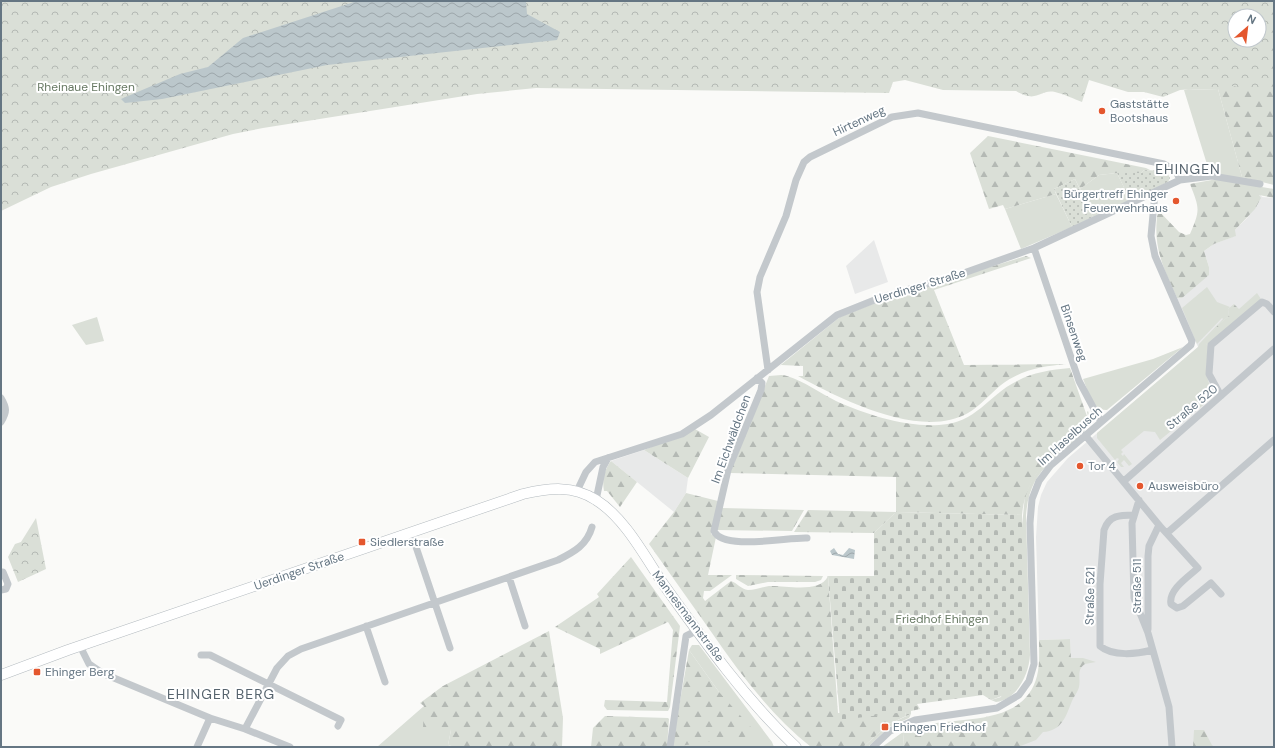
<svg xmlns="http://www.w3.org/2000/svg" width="1275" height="748" viewBox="0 0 1275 748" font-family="'DM Sans',sans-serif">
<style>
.built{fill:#e8e9e9}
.grass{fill:#dadfd7}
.forest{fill:url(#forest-firs)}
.cemetery{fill:url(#cemetery-stones)}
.park{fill:url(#park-crowns);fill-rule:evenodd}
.garden{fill:url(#garden-dots)}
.water{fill:url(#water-waves)}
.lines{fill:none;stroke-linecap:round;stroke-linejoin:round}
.secondary-casing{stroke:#b3babf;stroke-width:11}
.minor{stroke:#c3c8cc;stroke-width:7}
.secondary{stroke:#fff;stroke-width:10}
.poi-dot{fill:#e4572e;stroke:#fff;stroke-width:1.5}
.labels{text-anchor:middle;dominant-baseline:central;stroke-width:4;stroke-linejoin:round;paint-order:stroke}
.park-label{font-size:12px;fill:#687a64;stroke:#fff}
.poi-label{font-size:12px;fill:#657683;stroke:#fff;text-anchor:start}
.street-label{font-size:12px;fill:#657683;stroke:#fff}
.quarter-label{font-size:14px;letter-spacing:1px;fill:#57646e;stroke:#fff}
</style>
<defs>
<pattern id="forest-firs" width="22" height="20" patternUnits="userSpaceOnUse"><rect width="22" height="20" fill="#dadfd7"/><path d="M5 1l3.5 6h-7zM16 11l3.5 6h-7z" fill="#b4b9b4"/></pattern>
<pattern id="cemetery-stones" width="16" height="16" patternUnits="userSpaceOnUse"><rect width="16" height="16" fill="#dadfd7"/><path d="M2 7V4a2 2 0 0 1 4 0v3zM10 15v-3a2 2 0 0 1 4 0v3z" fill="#b4b9b4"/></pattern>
<pattern id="park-crowns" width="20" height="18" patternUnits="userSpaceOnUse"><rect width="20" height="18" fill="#dadfd7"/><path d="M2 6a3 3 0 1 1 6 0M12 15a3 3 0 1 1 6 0" fill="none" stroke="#b4b9b4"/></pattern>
<pattern id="garden-dots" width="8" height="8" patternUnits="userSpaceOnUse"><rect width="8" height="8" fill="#dadfd7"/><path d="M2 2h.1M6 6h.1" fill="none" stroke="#b4b9b4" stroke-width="1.8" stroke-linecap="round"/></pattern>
<pattern id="water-waves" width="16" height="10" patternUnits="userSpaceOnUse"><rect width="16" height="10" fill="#bbc7cb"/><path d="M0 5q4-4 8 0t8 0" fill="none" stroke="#9ca6aa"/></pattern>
</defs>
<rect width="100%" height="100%" fill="#fafaf8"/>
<path class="built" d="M1260,194l2,3 12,1v549h-313l110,-80 -1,-28 -31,1 -3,-103 2,-30 3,-12 6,-13 21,-24 130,-111 -21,-49 32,-31 -5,-16 10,-7 21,-8v-6l13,-13z
M874,240l14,42 -33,12 -9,-28z
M644,450l44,28 -2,15 -12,19 -63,-51z"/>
<path class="grass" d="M1218,89l24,88 12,3 -44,-6 -26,-84z
M1117,173l13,27 -37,17 -13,-28 19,-14z
M1056,194l16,33 -51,22 -16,-40z
M1207,287l10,15 13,5 -2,2 1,7 -10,8 -14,18 3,4 -2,27 7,24 -53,43 -5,-8 -11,-1 -23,19 2,2 -2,2 2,2 1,-2 8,10 -3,2 -5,-6 -3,3 3,4h-3l-4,-5 2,-3 -2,-1 -2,2 -18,-22v-5l101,-86 1,-3 24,-25 -1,-1 -25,26 -15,-36z
M97,317l7,24 -18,4 -14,-20z
M1183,347l-76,63c-15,1 -19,-20 -24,-31l70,-20z
M1088,411l3,10 -2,5c-28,33 -59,38 -63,89l4,140c-1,19 -13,45 -34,47l-5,-2 10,-3 22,-91 -2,-69 4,-42 7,-15 10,-16 46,-48 -1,-4z
M692,645h7l73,97 2,5h-100l45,-55 -30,-42z
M424,706l27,24 -3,15 7,2h-78z
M911,714l-2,4 -20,9 -21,20h-5l26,-23z
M903,732l1,15h-22z"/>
<path class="forest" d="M1274,68v117l-32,-8 -24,-88 -34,1z
M988,136l158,32 4,2h-6l-3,3h-24l-18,2 -19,14 -5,-10 -21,10 2,5 -51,15 -2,-4 -14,4 -19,-56z
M1217,179l57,10v9l-15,-3 2,3 -6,11 -20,21 1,6 -22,8 -10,7 5,16v8l-27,23h-5c-14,-31 -25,-52 -19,-88l21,22 7,3 4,-1c11,-25 9,-26 0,-50z
M1026,256l5,2 -97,32 30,75 103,-1c-24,2 -47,6 -66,21 -11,9 -21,21 -33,28 -47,27 -128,-14 -170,-37h5v-10l-22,-1 -4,3 63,-51 48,-19z
M1257,293l4,6 -53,46 -4,-3 15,-18 10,-8 -1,-7 6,-5 5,5z
M1070,368l18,51c-2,8 -13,14 -19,19 -24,21 -44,44 -47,77l-126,-3 -22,21 -80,-1 14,-22 88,2v-35l-166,-4 39,-97c6,0 13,-2 18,0 17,5 33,17 49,25 31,14 69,26 103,24 38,-2 48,-29 78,-44 16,-9 34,-11 53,-13z
M695,429l14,8 -21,41 -44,-28z
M611,461l26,21 -17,25 -13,-16h-3c-2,-11 0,-21 7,-30z
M686,493l32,8 -7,33 5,3 -8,38h24l-22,16h-6l-1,7 2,3 26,-20c6,2 10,8 17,9 7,0 14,-3 21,-4 16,-1 51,8 59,-10l10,137 67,-1 1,4 -17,8 -26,23h-52c-40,-32 -70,-72 -99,-114 -21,-30 -42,-59 -63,-89l25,-32z
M722,508l82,2 -12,21 -75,-1z
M631,557l49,69 -10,81 -2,4 -61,-1 -3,-4 1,-6 62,2 6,-72 -5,-8 -68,32v-5l-45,-22 44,-30 -2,-3z
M736,575l87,1 -2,4 -6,2h-47l-20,4 -12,-7z
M549,631l14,87 -1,29h-107l-7,-2 3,-15 -28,-2 1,-22 -4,-3 23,-17z
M1070,639l1,19h12l13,4 -11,2c-9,6 -4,14 -6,23 -1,5 -5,9 -7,14 -6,15 -10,30 -29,31l-7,8 -18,7h-114l-1,-15c6,-2 12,-5 18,-6 38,-10 103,1 116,-50 3,-12 2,-24 2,-36z
M689,650l30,42 39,43 -86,12z
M605,716l63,2 1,1 -2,28h-76l2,-19z
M1194,730h10l9,17h-20z"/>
<path class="cemetery" d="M896,512l126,3 3,141c-3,24 -9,37 -34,44l-8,-5 -66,9 3,5 -9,2v3l-5,2 -1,-4 -65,8 -12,-144h46v-43z"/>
<path class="park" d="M1,1h1273v91l-25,-2 -16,-4 -53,4 -17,7 -19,-5h-16l-39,-12 -7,22c-8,-3 -18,-8 -27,-10 -16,-3 -17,12 -39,-1l-73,-1 -38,-10 -12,2 -4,11 -353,-5 -59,6 -214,34 -30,6 -142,40 -40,13 -50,24zM1235,16h24v24h-24z
M36,518l10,51 -28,13 -10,-25 7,-13 6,-2z"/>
<path class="garden" d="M1144,170l22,1 4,7 -2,4 -38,18 -13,-27h24z
M1075,179l18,38 -21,10 -18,-38z"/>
<path class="water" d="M357,1h169l1,13 33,18 -3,8 -230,25 -165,34 -37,4 -4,-4 59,-25 28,-7 35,-29z
M834,548l4,6 5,1 6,-7 6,2 -1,9 -22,-4 -2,-4z"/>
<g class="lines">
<defs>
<path id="secondary" d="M1,675l67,-25 455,-156c26,-6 50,-9 73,6 29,18 49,57 68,85 40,56 82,115 132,162"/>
</defs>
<use href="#secondary" class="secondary-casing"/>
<path class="minor" d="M1034,248l45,133 22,41
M768,370l-11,-78 3,-15 26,-61 10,-36 8,-18 6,-5 82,-40 26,-4 246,51 12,7 4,9
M757,378l5,5 -1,7 -33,80 -14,61c9,20 74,6 93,7
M1221,396l-12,-22 2,-29 51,-43 5,2 7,8
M1,398c6,10 6,14 0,24
M1085,435l74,90 39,43c-10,9 -30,22 -27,36l6,4 6,-2 28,-23 10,11
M1124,481l150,-132
M577,491l9,-19 9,-10 87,-28 29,-19 126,-100 45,-18 79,-23 73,-26 146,-68 32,-4 48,8
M596,500l7,-33 5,-9
M1139,500l-7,23 2,75 14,35 21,74 3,40
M1134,515c-14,0 -25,0 -30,15l-4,54v62c13,11 37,8 52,4
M411,532l39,116
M1167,533l107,-93
M1,572h2l5,12 -2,5 -5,1
M509,577l16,49
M366,626l19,56
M1148,629v-73l1,-10 10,-21
M80,646l9,18 13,9 108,45 35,11 45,18
M201,655h9l131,65 -3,6
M245,729l32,-61 11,-12 13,-7 257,-89c16,-8 29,-15 34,-33
M197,747l13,-29
M670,747l16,-111 12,-6
M873,747l17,-16 25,-11 82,-12 22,-13 10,-14 5,-17 -4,-141 2,-24 7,-18 12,-16 140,-120 1,-4 -37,-85 -4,-20 4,-43"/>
<use href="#secondary" class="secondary"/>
</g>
<g class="poi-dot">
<circle cx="1102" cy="111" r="4"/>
<circle cx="1176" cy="201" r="4"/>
<circle cx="1080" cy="466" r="4"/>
<circle cx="1140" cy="486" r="4"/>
<rect x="358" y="538" width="8" height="8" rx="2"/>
<rect x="33" y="668" width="8" height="8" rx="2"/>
<rect x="881" y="723" width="8" height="8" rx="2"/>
</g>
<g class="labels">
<g class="park-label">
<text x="86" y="87">Rheinaue Ehingen</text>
<text x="942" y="619">Friedhof Ehingen</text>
</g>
<g class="poi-label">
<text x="1110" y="104">Gaststätte<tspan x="1110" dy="14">Bootshaus</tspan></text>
<text x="1168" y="194" text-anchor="end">Bürgertreff Ehinger<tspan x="1168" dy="14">Feuerwehrhaus</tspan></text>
<text x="1088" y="466">Tor 4</text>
<text x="1148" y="486">Ausweisbüro</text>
<text x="370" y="542">Siedlerstraße</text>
<text x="45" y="672">Ehinger Berg</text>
<text x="893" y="727">Ehingen Friedhof</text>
</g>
<g class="street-label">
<text transform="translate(859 121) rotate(-25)">Hirtenweg</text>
<text transform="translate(920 286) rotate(-17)">Uerdinger Straße</text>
<text transform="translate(1074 333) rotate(71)">Binsenweg</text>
<text transform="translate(1192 407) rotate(-40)">Straße 520</text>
<text transform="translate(1070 436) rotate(-42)">Im Haselbusch</text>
<text transform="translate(731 439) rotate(-70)">Im Eichwäldchen</text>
<text transform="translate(299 571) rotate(-19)">Uerdinger Straße</text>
<text transform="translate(1137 586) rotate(-90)">Straße 511</text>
<text transform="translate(1090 596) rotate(-89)">Straße 521</text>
<text transform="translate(688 616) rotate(53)">Mannesmannstraße</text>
</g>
<g class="quarter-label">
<text x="1188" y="169">EHINGEN</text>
<text x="221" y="694">EHINGER BERG</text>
</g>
</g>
<rect width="1275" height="748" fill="none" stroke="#657683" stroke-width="4"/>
<g transform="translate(1247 28) rotate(28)"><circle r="19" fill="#ffffff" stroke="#c1c8cd"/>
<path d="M0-3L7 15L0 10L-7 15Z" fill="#e4572e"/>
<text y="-6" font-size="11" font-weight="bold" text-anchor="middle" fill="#657683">N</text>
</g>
</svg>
